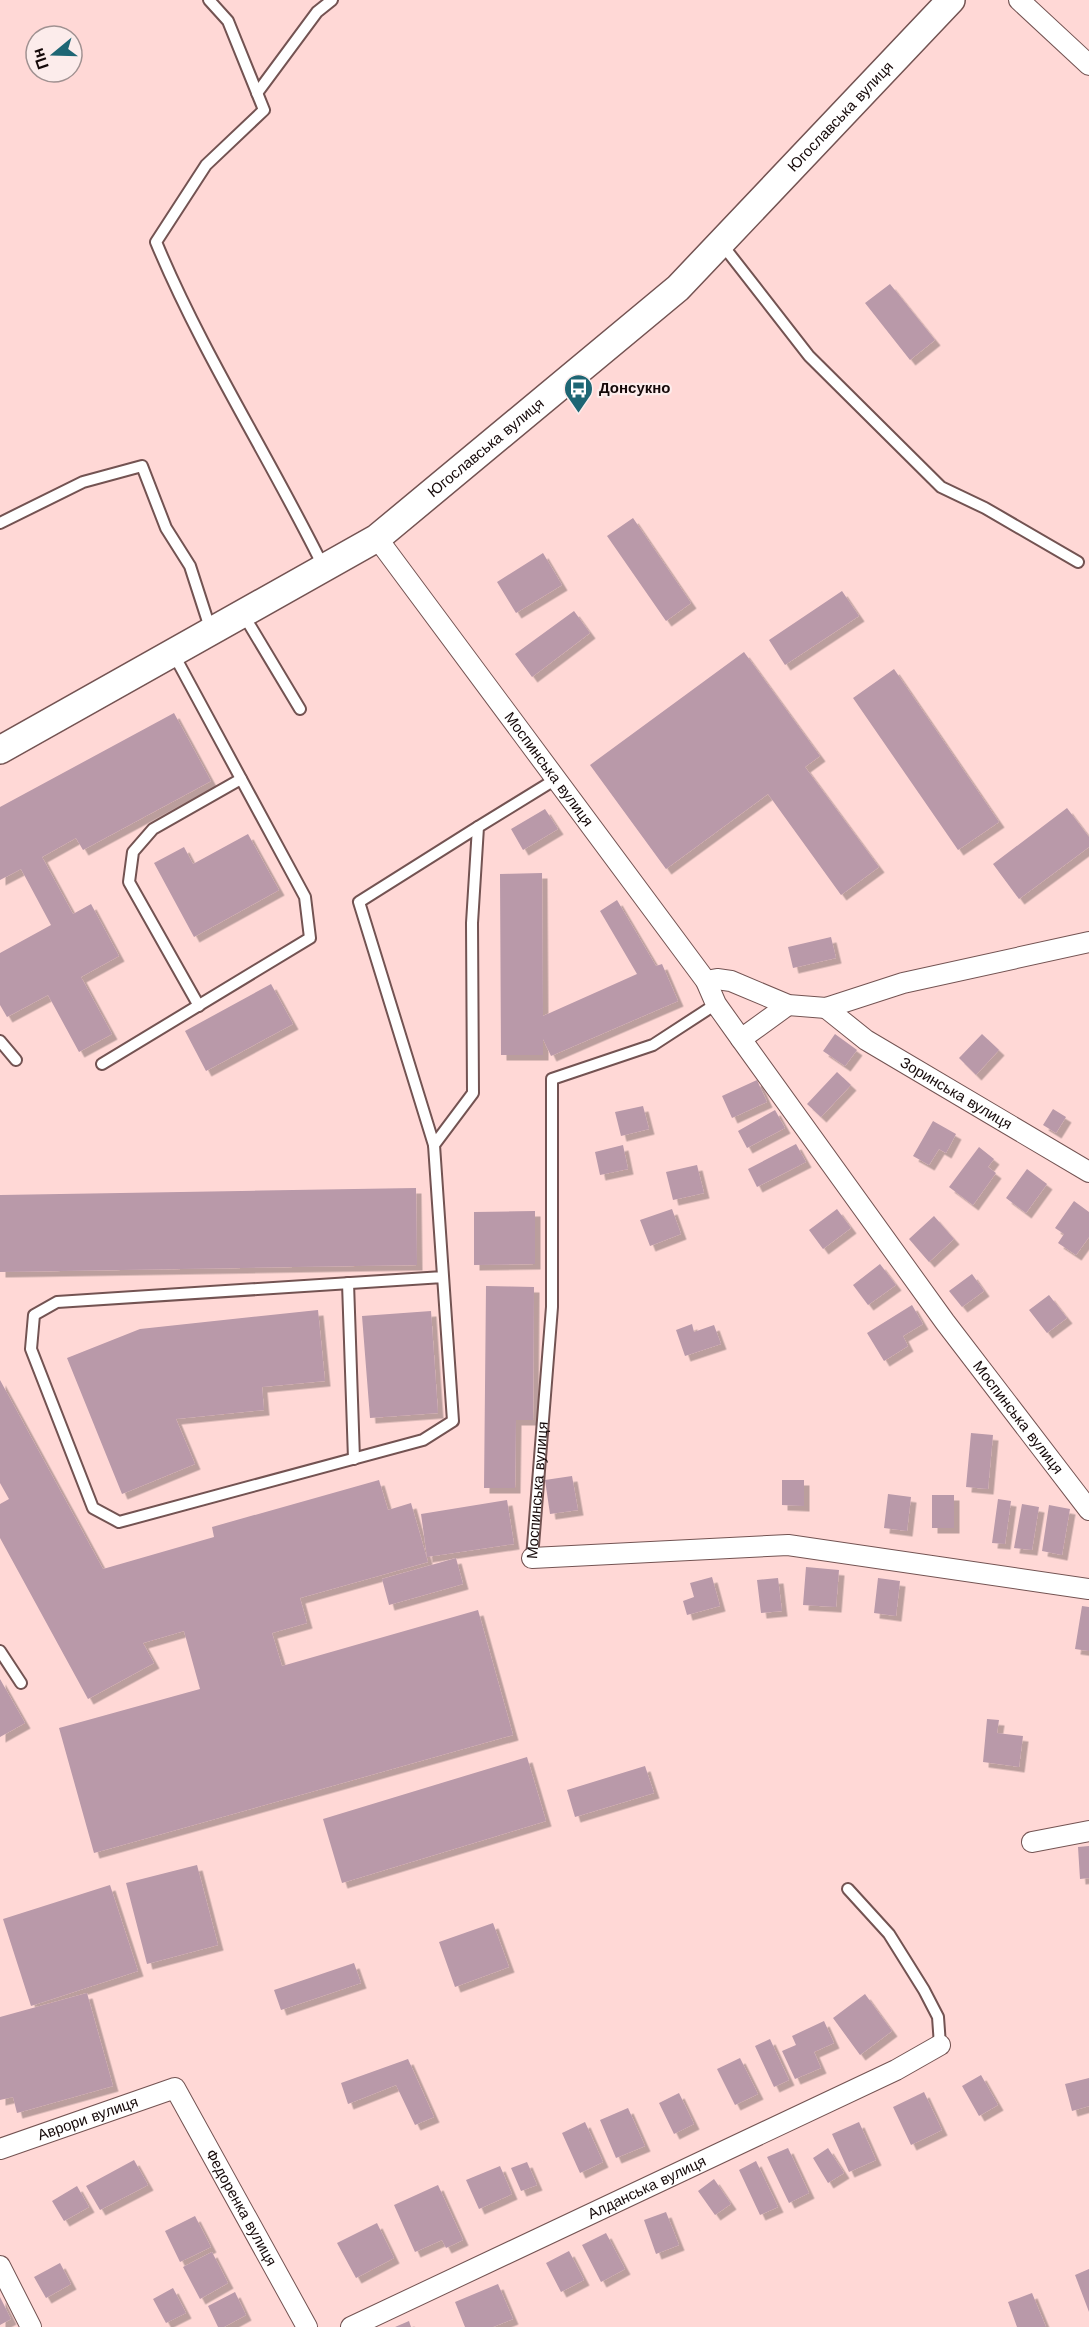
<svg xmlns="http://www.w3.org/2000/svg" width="1089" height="2327" viewBox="0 0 1089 2327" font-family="'Work Sans',sans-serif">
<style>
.building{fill:#b999a9;filter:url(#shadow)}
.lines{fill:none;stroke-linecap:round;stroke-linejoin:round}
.service-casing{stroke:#735352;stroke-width:14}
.minor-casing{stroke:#735352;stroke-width:22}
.secondary-casing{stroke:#735352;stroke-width:30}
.service{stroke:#fff;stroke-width:10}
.minor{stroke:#fff;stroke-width:20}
.secondary{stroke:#fff;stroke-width:27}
.labels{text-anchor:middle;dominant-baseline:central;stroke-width:4.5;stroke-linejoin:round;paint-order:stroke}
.street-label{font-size:15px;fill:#150909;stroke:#fceceb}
.poi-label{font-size:15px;font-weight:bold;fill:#150909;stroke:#fceceb;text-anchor:start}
</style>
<defs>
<filter id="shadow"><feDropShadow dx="5.5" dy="5.5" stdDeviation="0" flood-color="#0004"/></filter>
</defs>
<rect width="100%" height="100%" fill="#ffd8d6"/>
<path class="building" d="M890,284l45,56 -25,20 -45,-57z
M633,518l58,85 -25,18 -59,-85z
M543,553l19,32 -46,28 -19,-31z
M842,591l17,25 -74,49 -16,-25z
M574,611l16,22 -58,44 -17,-23z
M744,652l76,104 -15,11 74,100 -38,28 -73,-101 -102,75 -76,-104z
M894,669l105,153 -41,28 -105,-152z
M174,713l37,68 -128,69 -7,-12 -34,19 31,57 18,-10 28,52 -38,21 31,57 -33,18 -31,-57 -41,22 -7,-12v-52l51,-28 -30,-56 -21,11v-73z
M1067,808l22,29v10l-70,52 -26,-35z
M545,809l13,20 -35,21 -12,-21z
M248,834l31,56 -85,47 -40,-74 30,-16 9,17z
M542,873l1,143 94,-42 -37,-63 17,-11 39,66 6,-2 16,37 -127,55 -8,-17v16h-42l-1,-181z
M831,937l5,21 -43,10 -5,-21z
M271,984l22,40 -87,47 -21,-40z
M835,1034l22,16 -12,16 -22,-15z
M982,1034l17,16 -23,25 -17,-17z
M837,1072l14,13 -30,32 -14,-13z
M757,1080l10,22 -35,16 -10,-22z
M643,1106l6,23 -28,7 -6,-24z
M1053,1109l13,8 -10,16 -13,-8z
M775,1110l10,18 -38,20 -9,-17z
M933,1121l23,13 -10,19 -7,-4 -10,16 -16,-9z
M796,1144l10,18 -49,25 -9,-18z
M623,1145l5,24 -28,6 -5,-23z
M979,1147l15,12 -6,8 8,6 -23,32 -24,-18z
M697,1165l7,28 -31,7 -7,-28z
M1027,1169l20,15 -21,29 -20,-15z
M416,1188l1,77 -417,7v-77z
M1074,1201l15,11v25l-13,18 -18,-12 6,-9 -9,-6z
M672,1209l9,25 -31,12 -10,-26z
M837,1209l14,19 -28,21 -14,-19z
M535,1211v53l-61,1v-53z
M934,1216l20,23 -25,23 -20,-23z
M880,1264l16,21 -28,20 -15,-20z
M972,1274l12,17 -22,16 -13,-16z
M486,1286l48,1 -1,133h-17l-1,68h-31z
M1049,1295l18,23 -20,15 -18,-23z
M912,1305l11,19 -20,12 5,10 -24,15 -17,-28z
M318,1310l7,71 -63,6 2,23 -88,9 19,45 -73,30 -55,-136 73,-29z
M431,1311l7,102 -68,5 -8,-102z
M692,1324l2,8 20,-7 7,19 -36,12 -9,-26z
M0,1380l103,189 111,-32 -2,-10 167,-47 9,30 23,-7 17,59 -128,36 7,25 -35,10 10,33 196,-56 35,125 -419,118 -35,-125 141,-39 -16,-58 -41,12 11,20 -66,36 -88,-161v-34l9,-5 -9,-16z
M971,1433l22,2 -5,54 -22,-2z
M572,1476l6,34 -28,4 -5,-34z
M782,1480h22v26l-22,-1z
M888,1494l23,3 -4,34 -23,-3z
M932,1495h22v33h-22z
M998,1499l13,2 -6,43 -13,-1z
M507,1500l7,44 -87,13 -6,-43z
M1022,1504l17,3 -7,43 -18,-2z
M1049,1505l21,4 -8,46 -20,-4z
M456,1558l7,26 -74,21 -7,-26z
M806,1567l33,3 -3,37 -33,-2z
M712,1577l8,29 -33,9 -4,-14 11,-4 -4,-14z
M778,1578l4,33 -21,2 -4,-33z
M878,1578l22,3 -4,35 -22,-3z
M1082,1606l7,1v44l-14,-2z
M0,1679l25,44 -25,14z
M987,1719l12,1 -2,13 26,3 -4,31 -36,-5z
M527,1757l19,64 -204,62 -19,-64z
M645,1766l9,27 -79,24 -8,-27z
M1089,1846v32l-9,1 -2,-32z
M197,1865l21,80 -71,19 -21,-81z
M110,1885l28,86 -107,35 -28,-87z
M493,1923l16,44 -54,20 -16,-45z
M354,1963l7,20 -80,27 -7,-20z
M87,1993l26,93 -96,27 -4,-16 -13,3v-83z
M865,1994l27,37 -32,24 -27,-37z
M824,2021l10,22 -20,9 7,16 -26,11 -13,-28 14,-6 -4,-9z
M770,2039l19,41 -15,7 -19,-41z
M740,2058l18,36 -23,11 -18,-36z
M408,2059l26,58 -19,8 -19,-40 -48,19 -7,-21z
M981,2075l17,30 -19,11 -17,-30z
M1089,2078v28l-17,5 -7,-27z
M924,2092l18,38 -31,15 -18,-38z
M679,2093l15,31 -20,10 -15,-31z
M628,2108l17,38 -29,12 -16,-38z
M585,2122l18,40 -23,11 -18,-40z
M859,2122l17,38 -27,12 -17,-38z
M788,2148l21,45 -20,10 -22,-46z
M828,2148l16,25 -16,10 -15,-25z
M134,2160l14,25 -48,25 -14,-24z
M756,2161l22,46 -18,8 -21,-45z
M527,2162l10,23 -16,6 -10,-23z
M500,2166l12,28 -33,15 -13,-29z
M714,2179l17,25 -16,11 -17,-24z
M438,2185l25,55 -17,8 -4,-8 -27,12 -21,-47z
M77,2186l12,21 -25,14 -12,-20z
M666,2212l13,33 -23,9 -12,-34z
M195,2216l16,31 -31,15 -15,-31z
M377,2223l17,35 -38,20 -19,-35z
M606,2233l19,36 -24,13 -19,-37z
M569,2251l15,29 -23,12 -15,-29z
M212,2252l16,31 -28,16 -17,-32z
M60,2263l11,21 -25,14 -12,-21z
M1089,2269v43l-14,-37z
M498,2284l15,35 -20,8h-28l-10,-25z
M173,2288l13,25 -20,10 -13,-24z
M235,2292l11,23 -22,12h-6l-10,-21z
M1032,2293l14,34h-29l-9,-25z
M0,2297l11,22 -11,6z
M409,2321l2,6h-16z"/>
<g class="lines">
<defs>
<g id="service">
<path d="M209,0l19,21 36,89 -58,55 -50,77c47,113 114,216 168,326"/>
<path d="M257,93l60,-81 15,-12"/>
<path d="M721,243l88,113 132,131 44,21 93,54"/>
<path d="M0,523l83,-41 59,-16 24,62 24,38 21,65"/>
<path d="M243,614l57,95"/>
<path d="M199,1006l-70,-124 4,-30 20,-23 88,-50"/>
<path d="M0,1041l16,19"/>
<path d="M102,1064l208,-126 -5,-41 -132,-244"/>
<path d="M434,1145l-75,-243 119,-75"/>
<path d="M443,1277l-386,25 -23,13 -3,34 62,159 26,14 304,-82 30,-19 -19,-276 39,-52 -1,-170 6,-96 78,-48"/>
<path d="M348,1283l6,176"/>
<path id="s1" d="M532,1558l20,-251v-228l101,-34 63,-41"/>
<path d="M0,1651l21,32"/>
<path d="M848,1889l41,45 35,56 14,27 2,28"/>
</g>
<g id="minor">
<path d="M1019,0l70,65"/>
<path id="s2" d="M377,538l329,443 10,23 25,35 204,283 144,188"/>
<path d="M706,981l11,-2 14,2 57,24 38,3 77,-25 186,-41"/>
<path id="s3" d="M826,1008l40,32 223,132"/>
<path d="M741,1039l47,-34"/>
<path d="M532,1558l256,-13 301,44"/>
<path d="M1032,1842l57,-11"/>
<path id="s4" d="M0,2149l175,-61 132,239"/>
<path d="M0,2266l31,61"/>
<path id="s5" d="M351,2327l545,-257 44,-25"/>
</g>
<g id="secondary">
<path id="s6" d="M0,750l377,-212 301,-250 273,-288"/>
</g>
</defs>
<use href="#service" class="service-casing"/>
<use href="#minor" class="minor-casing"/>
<use href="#secondary" class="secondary-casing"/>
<use href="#service" class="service"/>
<use href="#minor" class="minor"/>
<use href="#secondary" class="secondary"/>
</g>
<defs>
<symbol id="bus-pin" viewBox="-11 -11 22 30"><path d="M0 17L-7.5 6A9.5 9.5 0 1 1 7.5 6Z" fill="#1e6674" stroke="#fceceb"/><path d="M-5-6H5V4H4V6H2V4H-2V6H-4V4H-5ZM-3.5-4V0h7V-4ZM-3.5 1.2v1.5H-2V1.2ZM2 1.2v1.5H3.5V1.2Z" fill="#fff"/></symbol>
</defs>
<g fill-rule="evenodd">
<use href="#bus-pin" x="562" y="372" width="33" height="45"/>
</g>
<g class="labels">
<g class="street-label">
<text stroke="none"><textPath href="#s6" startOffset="1060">Югославська вулиця</textPath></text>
<text stroke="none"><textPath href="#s6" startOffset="574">Югославська вулиця</textPath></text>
<text stroke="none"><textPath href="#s2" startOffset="288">Моспинська вулиця</textPath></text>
<text stroke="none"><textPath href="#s3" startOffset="156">Зоринська вулиця</textPath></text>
<text stroke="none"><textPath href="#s2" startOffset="1089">Моспинська вулиця</textPath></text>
<text stroke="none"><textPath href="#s1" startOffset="68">Моспинська вулиця</textPath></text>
<text stroke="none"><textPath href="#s4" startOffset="93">Аврори вулиця</textPath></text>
<text stroke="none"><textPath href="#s5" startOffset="327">Алданська вулиця</textPath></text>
<text stroke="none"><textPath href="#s4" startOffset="322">Федоренка вулиця</textPath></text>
</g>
<g class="poi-label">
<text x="599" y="388">Донсукно</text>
</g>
</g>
<g transform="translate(54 54) rotate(251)"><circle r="28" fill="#fceceb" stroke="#a09191" stroke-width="1.5"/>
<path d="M0-4.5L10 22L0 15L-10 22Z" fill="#1e6674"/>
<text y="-9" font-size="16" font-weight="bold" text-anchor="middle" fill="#150909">Пн</text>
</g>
</svg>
